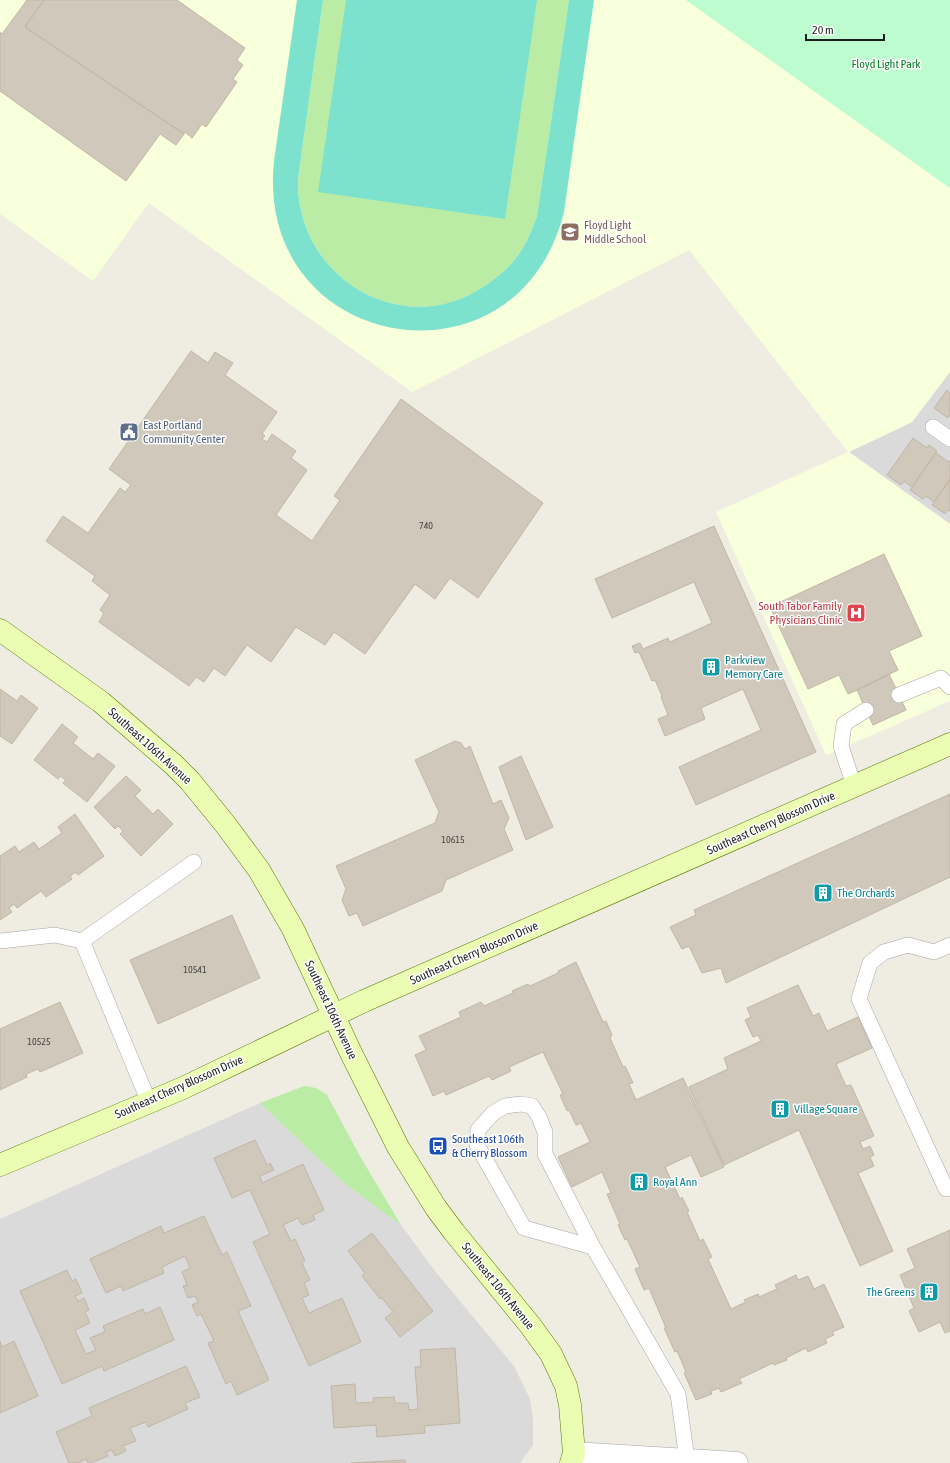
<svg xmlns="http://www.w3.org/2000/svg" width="950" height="1463" viewBox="0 0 950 1463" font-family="'Asap Condensed',sans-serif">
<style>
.residential{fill:#dbdada}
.education{fill:#f8ffdb}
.grass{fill:#baeca5}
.park{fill:#bcfcce}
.pitch{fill:#7ce2ce}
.building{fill:#cfc8bb;stroke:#c1b6a4}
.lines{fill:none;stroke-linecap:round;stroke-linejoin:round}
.lane-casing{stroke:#a4a4a4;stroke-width:16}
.street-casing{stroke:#a4a4a4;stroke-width:23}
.secondary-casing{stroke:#547800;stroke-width:23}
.lane{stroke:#fff;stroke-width:15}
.street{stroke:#fff;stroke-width:22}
.secondary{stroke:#ebfcb3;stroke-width:22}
.labels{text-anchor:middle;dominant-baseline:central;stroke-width:3;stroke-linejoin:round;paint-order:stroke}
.number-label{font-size:10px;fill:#4a4844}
.park-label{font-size:12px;fill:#068028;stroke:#fff}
.education-label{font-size:12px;fill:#785e54;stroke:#fff;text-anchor:start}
.service-label{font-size:12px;fill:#4e5e75;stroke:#fff;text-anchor:start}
.health-label{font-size:12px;fill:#be3a42;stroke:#fff;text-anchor:end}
.culture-label{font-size:12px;fill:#0d838f;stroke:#fff;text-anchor:start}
.street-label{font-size:12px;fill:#1d1d1d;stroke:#fff}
.transit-label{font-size:12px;fill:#164399;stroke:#fff;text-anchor:start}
</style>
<rect width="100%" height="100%" fill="#efede2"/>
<path class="residential" d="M950,372v152l-101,-72 63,-30z
M260,1103l85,81 56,41 34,46 79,95 16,33 3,20v26l-13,18h-520v-244z"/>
<path class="education" d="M0,0h686l264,188v184l-38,50 -63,30 101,72v177l-124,54 -110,-243 132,-60 -159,-202 -277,142 -263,-189 -56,78 -93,-67z"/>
<path class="grass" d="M323,0h246l-32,216c-5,13 -10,27 -18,38 -9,13 -21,23 -33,31 -83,58 -191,-8 -188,-106z
M304,1086l12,2 11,7 34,63 40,67 -56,-41 -85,-81z"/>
<path class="park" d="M686,0h264v188z"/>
<path class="pitch" d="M297,0h26l-25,179c-3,98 105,164 188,106 12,-8 24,-18 33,-31 8,-11 13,-25 18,-38l32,-216h25l-30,212c-46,186 -310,141 -290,-51z
M346,0h191l-32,219 -187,-27z"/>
<path class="building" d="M27,0h17l-19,27 159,107 -8,11 -16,-11 -34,47 -126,-90v-59l2,2z
M44,0h133l68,48 -8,12 6,5 -10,14 4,3 -31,45 -4,-3 -10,14 -7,-6 -1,2 -159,-107z
M191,351l17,12 7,-11 18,11 -8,12 52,37 -15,22 3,2 -3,3 5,3 5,-8 24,17 -5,7 16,12 -31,45 36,26 28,-41 -6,-4 67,-97 142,104 -65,95 -28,-20 -15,21 -20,-15 -50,70 -31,-22 -9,13 -29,-18 -25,35 -24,-17 -22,31 -11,-8 -10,14 -8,-5 -7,9 -90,-64 5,-9 -4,-3 10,-15 -18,-14 3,-5 -49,-35 17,-25 25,17 32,-45 5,4 6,-7 -22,-16z
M947,390l3,3v22l-2,3 -14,-10z
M913,438l14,10 2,-3 8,6 -25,36 -8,-6 -3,4 -14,-10z
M936,453l13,9 1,-1v18l-16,23 -8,-6 -3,3 -13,-9z
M950,479v32l-2,-1 -3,4 -13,-9z
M714,526l102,226 -120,53 -17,-38 82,-37 -18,-41 -42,19 4,11 -40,17 -7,-17 10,-4 -7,-18 1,-1 -7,-16 -3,1 -13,-29 -4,1 -3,-7 8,-3 3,6 25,-11 2,4 42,-19 -18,-41 -82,36 -17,-39z
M884,554l38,82 -33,15 9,19 -41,20 -9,4 -9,-19 -31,14 -38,-82z
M889,674l17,36 -33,15 -16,-35z
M0,689l17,12 4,-6 17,13 -26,36 -12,-8z
M62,724l16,13 -5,6 20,16 5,-6 17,13 -28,36 -24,-19 3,-3 -6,-4 -2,3 -24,-19z
M455,741l6,2 4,6 5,-3 23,58 8,-4 8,18 -5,11 9,21 -67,30 -4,11 -79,35 -6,-13 -8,3 -7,-16 4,-11 -10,-23 99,-43 4,-11 -24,-52z
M521,756l32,71 -27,13 -27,-73z
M126,776l15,14 -6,6 18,18 5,-5 15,15 -32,32 -21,-22 3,-3 -5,-5 -3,3 -21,-22z
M950,794v83l-224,106 -5,-15 -19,5 -13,-27 -7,3 -12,-22 26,-12 -2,-5z
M75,814l29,42 -26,19 -2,-3 -6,4 2,3 -26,18 -5,-6 -24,17 -3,-4 -5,4 3,4 -12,8v-64l15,-10 4,6 15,-10 5,7 23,-16 -4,-6z
M232,915l28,63 -102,46 -28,-64z
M576,962l27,60 3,-1 6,14 -2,3 13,29 2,-1 8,17 -4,1 7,16 47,-22 41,89 -23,10 -10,-22 -26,12 15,32 2,-2 7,14 -2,1 13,29 3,-2 9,18 -4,2 23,50 15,-7 -2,-2 14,-6 1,3 18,-8 -2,-4 21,-10 2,5 10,-4 6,13 10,-5 20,43 -12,5 2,3 -9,4 2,4 -19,9 -2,-4 -20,10 1,2 -13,5 -1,-2 -34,16 3,4 -21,9 -2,-4 -8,3 1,3 -16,6 -12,-27 2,-1 -9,-21 -2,1 -11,-24h2l-17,-40 -5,2 -9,-21 5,-2 -13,-28 -2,1 -7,-15 2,-1 -13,-30 4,-1 -9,-21 -30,15 -14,-30 32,-15 -9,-19 -5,2 -7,-15 -2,1 -7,-16 3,-1 -20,-42 -34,15 2,4 -19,9 -3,-4 -43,19 -2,-4 -11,5 -18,-41 11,-5 -7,-14 42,-19 -2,-5 22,-10 3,4 29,-13 -1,-2 16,-7 2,2 28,-13v-2z
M798,985l15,31 6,-3 8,18 31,-14 14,31 -36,16 10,22 5,-1 23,51 -14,6 3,7 7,-3 4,9 -4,2 4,9 -16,7 35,78 -33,15 -61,-136 -75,35 -35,-78 39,-18 -4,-11 37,-17 -3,-6 -5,2 -8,-17 6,-3 -4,-9z
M60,1002l23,51 -43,19 -2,-3 -12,5 1,3 -27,13v-61z
M255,1140l12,25 3,-2 4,7 -14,6 2,7 41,-19 21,46 -11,5 2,5 -13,5 -4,-7 -15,7 8,16 4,-2 10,22 -3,2 8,17 -6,3 5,12 -7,3 7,15 33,-15 19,44 -52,24 -56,-124 17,-8 -20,-44 -18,8 -18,-40z
M204,1216l18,39 5,-3 24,54 -13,5 31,69 -32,15 -6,-14 -5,3 -18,-41 6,-2 -13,-27 -4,2 -5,-11 6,-3 -3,-6 -7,2 -5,-12 4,-1 -5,-13 8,-4 -5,-12 -23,11 2,6 -41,18 -2,-5 -15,7 -16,-34 71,-33 3,7z
M950,1230v101l-5,2 -5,-11 -21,10 -10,-21 5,-3 -14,-33 15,-7 -8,-19z
M372,1233l61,78 -33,26 -15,-19 8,-6 -11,-14 -2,1 -18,-23 3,-3 -17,-22z
M67,1270l5,11 4,-2 6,14 -7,3 3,5 6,-3 5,12 -4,2 5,11 -15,7 11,24 10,-4 -6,-12 15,-6 -2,-6 40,-17 2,5 15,-7 14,33 -70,31 -2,-5 -40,18 -42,-93z
M0,1341l2,6 12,-6 24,55 -38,17z
M455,1348l5,75 -36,3 1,7 -48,4 -1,-12 -42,3 -3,-42 24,-2 1,19 18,-1 -1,-4 21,-1 1,6h13l1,7 9,-1 -3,-42h6l-1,-17z
M186,1366l14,31 -15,6 3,6 -40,18 -2,-5 -16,6 6,13 -13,5 3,5 -11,5 -3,-6 -6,2 2,4 -17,7h-3l-2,-4 -8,4h-9l-13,-31 36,-16 -3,-8z
M405,1460v3h-54z"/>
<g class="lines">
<defs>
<path id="lane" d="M933,427l17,12
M899,695l42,-17 9,9
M854,786l-13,-40 3,-22 22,-14
M0,941l55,-6 27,6 112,-79
M82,941l67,161
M950,945l-16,7 -26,-7 -24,7 -14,11 -11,36 87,190 4,-1
M593,1247l-69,-19 -47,-83 1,-15 14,-16 13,-8 16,-2 11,2 7,11 6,15v22l48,93 85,147 9,66"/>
<path id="street" d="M574,1453l163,10"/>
<path id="secondary" d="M0,630l101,72 72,62 17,17 35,43 34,46 34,59 59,126 46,92 38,61 18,24 76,93 21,29 15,32 4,19 4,48 -3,10
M0,1165l183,-77 181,-87 586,-257"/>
</defs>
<use href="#lane" class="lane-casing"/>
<use href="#street" class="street-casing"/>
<use href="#secondary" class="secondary-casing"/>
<use href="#lane" class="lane"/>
<use href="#street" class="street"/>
<use href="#secondary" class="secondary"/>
</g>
<defs>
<symbol id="school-square" viewBox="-11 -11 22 22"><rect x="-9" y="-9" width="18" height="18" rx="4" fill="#8d6e63" stroke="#fff"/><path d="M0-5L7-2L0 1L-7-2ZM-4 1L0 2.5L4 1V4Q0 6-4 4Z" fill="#fff"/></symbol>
<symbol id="civic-square" viewBox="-11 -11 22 22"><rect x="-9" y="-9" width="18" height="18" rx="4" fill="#5c6f8a" stroke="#fff"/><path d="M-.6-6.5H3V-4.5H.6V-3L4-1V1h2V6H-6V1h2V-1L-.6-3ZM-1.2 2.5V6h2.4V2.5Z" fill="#fff"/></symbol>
<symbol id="hospital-square" viewBox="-11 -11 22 22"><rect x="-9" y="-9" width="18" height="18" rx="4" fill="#e0444e" stroke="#fff"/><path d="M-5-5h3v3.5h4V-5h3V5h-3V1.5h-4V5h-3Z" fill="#fff"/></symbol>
<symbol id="building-square" viewBox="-11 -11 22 22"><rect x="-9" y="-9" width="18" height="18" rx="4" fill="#0f9aa8" stroke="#fff"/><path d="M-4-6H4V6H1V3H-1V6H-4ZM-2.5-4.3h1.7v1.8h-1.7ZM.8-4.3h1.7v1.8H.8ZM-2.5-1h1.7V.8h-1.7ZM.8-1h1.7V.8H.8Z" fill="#fff"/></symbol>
<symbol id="bus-square" viewBox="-11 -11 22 22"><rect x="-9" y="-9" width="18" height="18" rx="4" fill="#1a4fb4" stroke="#fff"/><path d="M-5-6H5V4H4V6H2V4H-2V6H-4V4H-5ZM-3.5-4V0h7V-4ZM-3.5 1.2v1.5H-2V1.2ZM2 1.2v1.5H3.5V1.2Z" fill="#fff"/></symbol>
</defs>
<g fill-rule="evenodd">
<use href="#school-square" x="559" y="221" width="22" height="22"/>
<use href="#civic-square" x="118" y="421" width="22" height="22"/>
<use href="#hospital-square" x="845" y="602" width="22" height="22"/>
<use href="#building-square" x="700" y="656" width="22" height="22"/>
<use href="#building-square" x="812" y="882" width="22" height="22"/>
<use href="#building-square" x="769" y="1098" width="22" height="22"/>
<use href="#bus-square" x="427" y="1135" width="22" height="22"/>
<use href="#building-square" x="628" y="1171" width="22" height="22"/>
<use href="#building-square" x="918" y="1281" width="22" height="22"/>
</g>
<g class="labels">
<g class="number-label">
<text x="426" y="525">740</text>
<text x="453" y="839">10615</text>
<text x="195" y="969">10541</text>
<text x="39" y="1041">10525</text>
</g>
<g class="park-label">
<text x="886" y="64">Floyd Light Park</text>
</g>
<g class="education-label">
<text x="584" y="225">Floyd Light<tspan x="584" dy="14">Middle School</tspan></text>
</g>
<g class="service-label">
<text x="143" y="425">East Portland<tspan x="143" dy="14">Community Center</tspan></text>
</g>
<g class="health-label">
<text x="842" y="606">South Tabor Family<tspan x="842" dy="14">Physicians Clinic</tspan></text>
</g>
<g class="culture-label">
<text x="725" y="660">Parkview<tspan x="725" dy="14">Memory Care</tspan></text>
<text x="837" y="893">The Orchards</text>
<text x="794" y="1109">Village Square</text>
<text x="653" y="1182">Royal Ann</text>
<text x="915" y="1292" text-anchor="end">The Greens</text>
</g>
<g class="street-label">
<text transform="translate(150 746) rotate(42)">Southeast 106th Avenue</text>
<text transform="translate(771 823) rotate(-24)">Southeast Cherry Blossom Drive</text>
<text transform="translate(474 953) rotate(-24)">Southeast Cherry Blossom Drive</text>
<text transform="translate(331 1010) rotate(65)">Southeast 106th Avenue</text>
<text transform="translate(179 1087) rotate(-24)">Southeast Cherry Blossom Drive</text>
<text transform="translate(498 1286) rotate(51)">Southeast 106th Avenue</text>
</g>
<g class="transit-label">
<text x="452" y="1139">Southeast 106th<tspan x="452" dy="14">&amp; Cherry Blossom</tspan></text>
</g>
</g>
<path d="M806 34v6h78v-6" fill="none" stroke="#1d1d1d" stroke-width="2"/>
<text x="812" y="34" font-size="12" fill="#1d1d1d" stroke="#ffffff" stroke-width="3" paint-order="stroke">20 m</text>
</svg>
